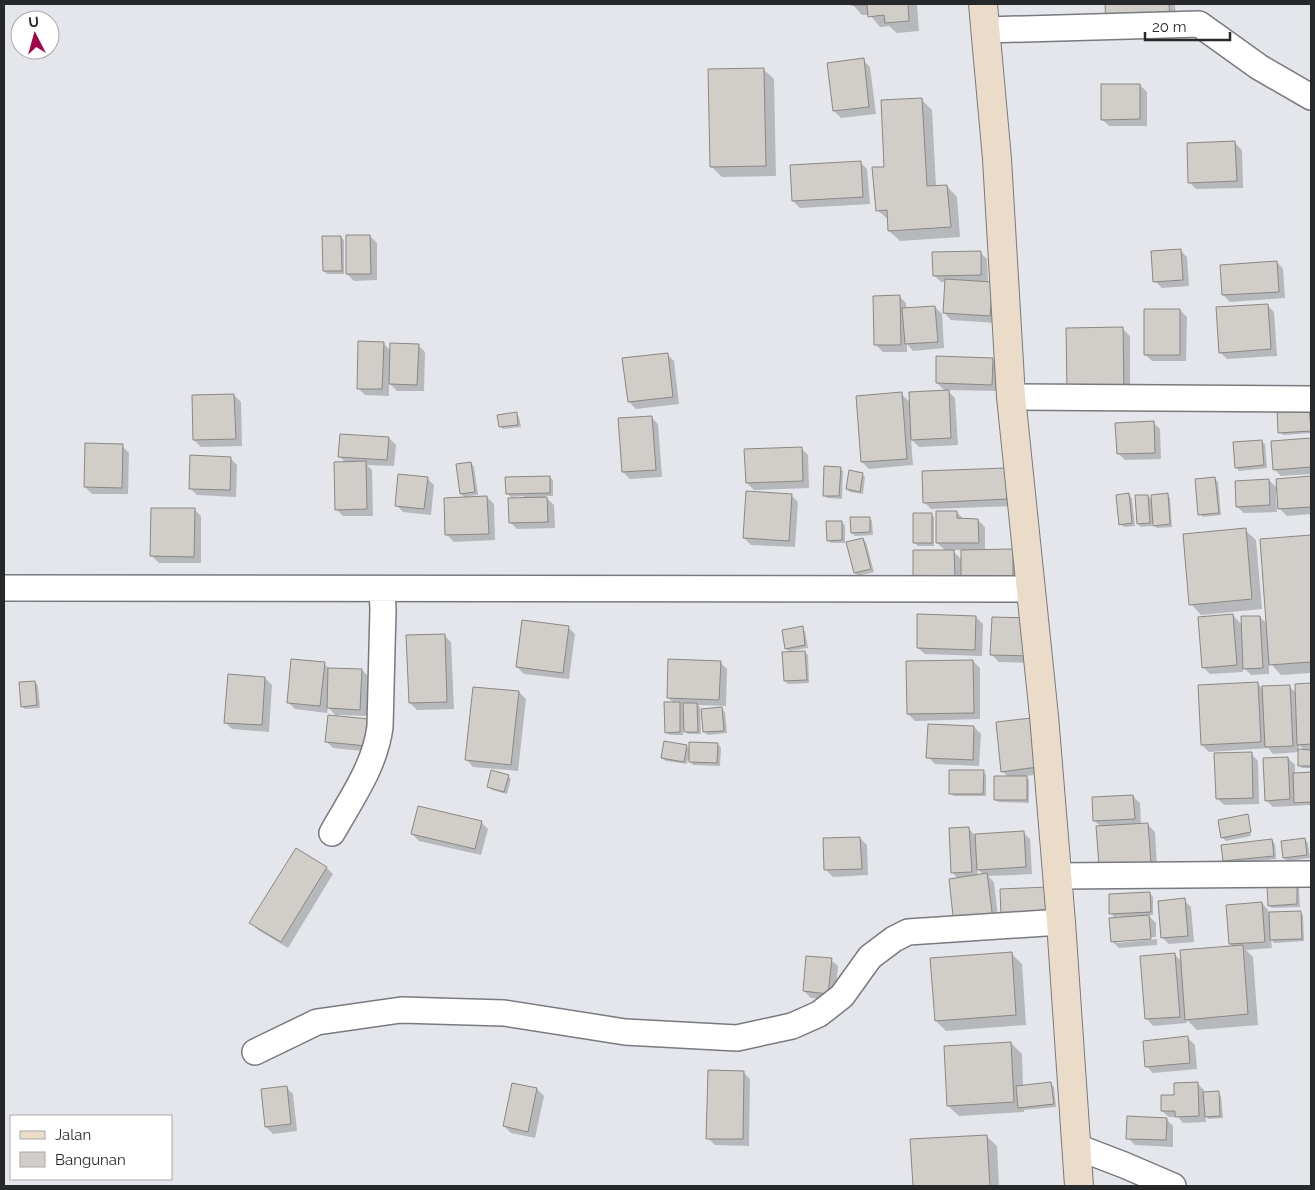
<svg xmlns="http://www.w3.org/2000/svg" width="1315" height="1190" viewBox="0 0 1315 1190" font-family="Raleway,sans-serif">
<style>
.shadow{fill:#0003;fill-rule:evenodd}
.building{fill:#d1cdc8;stroke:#8b8883}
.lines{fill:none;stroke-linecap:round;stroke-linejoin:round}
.minor-casing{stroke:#787a7f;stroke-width:28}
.secondary-casing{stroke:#787a7f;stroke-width:30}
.minor{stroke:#fff;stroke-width:25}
.secondary{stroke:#ebdcc9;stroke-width:28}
</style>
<rect width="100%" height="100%" fill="#e4e6eb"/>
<path class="shadow" d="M852,4h65l2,27 -22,2 -8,-7 -9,1 -10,-12h-8z
M1106,4h69l1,22 -68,-3z
M863,60l7,7 6,47 -35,4 -7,-7z
M763,69l11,10 2,97 -54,1 -10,-10z
M1140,85l7,7v34h-38l-7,-7z
M921,99l11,11 4,77 11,-1 10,11 3,40 -60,4 -11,-10v-11l-12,-10 9,-42z
M1235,143l7,7 1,38 -47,1 -7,-7z
M860,162l7,7 3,35 -70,4 -7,-7z
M370,236l7,7v37l-23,1 -7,-7z
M341,237l3,3v34h-17l-3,-3z
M1180,250l7,7 2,29 -27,2 -7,-7z
M980,252l7,7 1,24 9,40 -46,-3 -7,-7 2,-31h-5l-7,-7z
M1277,262l6,7 2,29 -55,4 -7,-7z
M899,296l7,7v6l29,-2 7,7 2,34 -31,3 -6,-7v8h-24l-7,-7z
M1267,305l7,7 3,44 -50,3 -7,-7z
M1180,310l7,7 -1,44h-34l-7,-7z
M1123,329l7,7v61h-55z
M383,343l8,8 27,-6 7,7 -1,39h-27l-8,-8v13l-24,-1 -7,-7z
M667,354l7,7 5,43 -43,5 -7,-7z
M992,359l7,7 -1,25 -51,-1 8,8 3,47 -39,2 -8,-8 2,26 -44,4 -7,-7 39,-68 10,9 34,-12 -8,-8z
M234,395l7,7 1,44 -41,1 -7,-7z
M1279,409l32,1v23l-28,2 -3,-3z
M516,414l3,3 2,10 -18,2 -3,-3z
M651,417l7,7 4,53 -32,2 -7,-7z
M1153,422l7,7 1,30 -36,1 -7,-7z
M389,438l7,7 -2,21 -27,-1 5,5 1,46h-30l-7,-7 10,-46 -7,-7z
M1311,439v35l-30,2 -7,-7 -2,-27z
M1261,441l4,3 2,24 -28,3 -3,-4z
M122,446l7,7 -1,41h-36l-7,-7z
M801,448l7,7 1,33 -55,2 -7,-7z
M230,458l7,7 -1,32 -39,-2 -7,-7z
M471,463l3,4 4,28 -9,1v2l18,-1 7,7 1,36 -41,2 -7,-7 18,-37 -4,-4z
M840,468l3,3 -1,28 -15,-1 -3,-3z
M1005,469l8,37 -82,3 -7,-7z
M862,474l3,3 -2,17 -13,-2 -3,-3z
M550,477l3,3v16h-8l9,9 1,23 -38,1 -7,-7 14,-26 -13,1 -4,-4z
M427,478l7,7 -3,30 -28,-3 -7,-7z
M1214,478l4,4 3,33 -18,2 -3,-3z
M1311,478v36l-24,2 -7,-7 -2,-17h-2l1,20 -33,1 -7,-6 32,-27 9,9 -1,-9z
M791,495l7,7 -3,45 -44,-2 -7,-7z
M1129,495l3,3 3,28 -11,1 -3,-3z
M1167,495l3,3 2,29 -15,1 -5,-5v3l-11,1 -3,-3 10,-28 4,4z
M194,509l7,7v47h-42l-7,-7z
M957,512l7,8h14l7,7v24l27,-1 7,7v31l-98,-4 25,-33 -9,-8zM952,550h10v10z
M931,514l3,3v29h-16l-3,-3z
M869,518l3,3 1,14 -18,1 -3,-3z
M841,522l4,3v18h-14l-3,-3z
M1245,530l11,10 6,69 -61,6 -10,-11z
M1311,536v137l-30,2 -12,-13v12l-18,1 -8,-8v5l-33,2 -7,-7 30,-52 9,10 18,-8 8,8 -7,-85z
M863,539l3,3 8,30 -16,4 -3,-3z
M976,617l7,7 -1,32 -57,-2 -7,-6z
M993,618l44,45 -38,-1 -7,-7z
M568,627l7,7 -6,45 -45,-5 -7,-7z
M802,628l3,3 3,17 -19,3 -3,-3z
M444,635l7,7 3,67 -37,1 -7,-7z
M805,652l3,3 1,28 -21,1 -3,-3z
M973,661l7,7v51l-65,2 -7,-7z
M720,662l7,7 -1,37 -28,-1 2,2 1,27h-13l-5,-5v6h-13l-4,-3 8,-28 -6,-7z
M324,664l6,5 32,1 7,7 -2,39 -29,-1v2l35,35 -40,-4 -7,-7 11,-24 -9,-10 -1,6 -32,-4 -7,-7z
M265,678l7,7 -3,47 -37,-3 -7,-7z
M35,682l3,4 2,22 -15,1 -3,-3z
M1257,683l5,5 28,-1 6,6v-8l15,-1v84h-9l-3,-3v-13l-26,2 -5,-6 -59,4 -7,-7zM1299,745l6,6h-6z
M519,692l7,7 -8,72 -45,-4 -6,-7z
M722,709l3,3 2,21 -19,2 -4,-3z
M997,723l47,51 -19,2 4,4v23l-31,-1 -3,-3 13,-22 -6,-6z
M974,727l7,7 -2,32 -44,-2 -7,-7z
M718,744l3,4 -1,18 -27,-1 -5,-6 -1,5 -21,-3 -4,-3 24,-12 4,4z
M1251,754l7,7 1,43 -35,1 -7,-7z
M1288,758l7,7v9h16v31l-38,2 -7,-7z
M983,771l3,4v21h-32l-4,-3z
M508,776l3,3 -4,15 -15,-4 -4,-4z
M1133,796l7,7 1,22h7l7,7 2,37 -63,-48z
M1248,816l2,2h-3l4,18 -25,5 -3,-3 -4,-17z
M481,822l7,7 -7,26 -62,-14 -7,-7z
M968,828l7,7 48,-3 7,7 2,35 -44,2 6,6 5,44 -46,-53zM977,869l7,6 -6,1z
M860,838l7,7 1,30 -35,2 -7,-7z
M1304,839l4,4 2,15 -23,3 -3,-3z
M1272,840l3,4 1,15 -49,5 -3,-3z
M327,868l6,6 -45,74 -30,-18 -7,-7z
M1296,885l3,3 1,19 -28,1 -3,-3z
M1150,893l3,4v18h-5l8,8v14l-39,3v3l40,-4v6l-38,3 -7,-7 9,-25 -7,1 -3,-4z
M1184,900l7,7 3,35 -25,2 -7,-7z
M1262,903l6,7 1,4 31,-2 3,3 1,26 -30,2 -3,-4 1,9 -26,2 7,7 5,68 -61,5 -11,-11 1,4 -34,3 -6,-7 -6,-62 33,-3 8,8 51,-15 -3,-3z
M1011,953l11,11 4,61 -80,6 -10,-10z
M831,960l7,6 -3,34 -24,-2 -7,-7z
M1188,1038l7,7 2,24 -44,4 -7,-7z
M1011,1043l11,11 1,33 28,-3 3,3 2,20 -32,3v2l-65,4 -11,-10z
M743,1072l7,7 -1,67 -34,-1 -7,-7z
M1197,1083l7,7v4l14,-1 3,3 2,22 -14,1 -4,-3 1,6 -23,1 -5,-6h-9l-7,-6 13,-15z
M286,1087l7,7 4,37 -24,3 -7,-7z
M537,1089l7,7 -9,42 -24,-5 -7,-7z
M1166,1119l7,7v21l-38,-2 -7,-7z
M986,1136l11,10 2,40h-85l-2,-46z"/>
<path class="building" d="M851,4h57l1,17 -24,2 -1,-8 -16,2 -1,-12h-16z
M1105,4h64l1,15 -64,5z
M864,58l5,49 -36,4 -6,-48z
M764,68l2,98 -56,1 -2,-98z
M1101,84h39v35l-39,1z
M922,98l5,88 20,-1 4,42 -63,4 -1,-21 -11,1 -4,-44h12l-3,-67z
M1235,141l2,40 -49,2 -1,-40z
M861,161l2,36 -71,4 -2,-36z
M346,235h24l1,39h-25z
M322,236h19l1,35h-19z
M1181,249l2,31 -30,2 -2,-31z
M981,251v24l-48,1 -1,-24z
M1277,261l2,31 -57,3 -2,-30z
M945,279l48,3 -3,34 -47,-3z
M900,295l1,50h-27l-1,-49z
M1268,304l3,45 -52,4 -3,-46z
M935,306l3,36 -33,2 -3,-36z
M1144,309h36v46h-36z
M1123,327l1,64h-57l-1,-63z
M358,341l26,1 -2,47h-25z
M390,343l29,1 -2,41 -28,-1z
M668,353l5,44 -45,5 -6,-44z
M936,356l57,2 -1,27 -56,-2z
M949,390l2,48 -40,2 -2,-48z
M902,392l5,67 -46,3 -5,-66z
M234,394l2,45 -43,1 -1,-45z
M1309,407l2,24 -33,2 -1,-25z
M517,412l1,13 -19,2 -2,-12z
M652,416l4,54 -34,2 -4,-54z
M1154,421l1,32 -38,1 -2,-31z
M340,434l49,3 -2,23 -49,-3z
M1311,438v29l-38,3 -2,-29z
M1262,440l2,25 -29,3 -2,-26z
M85,443l38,1 -1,44 -38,-1z
M802,447l1,34 -57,2 -2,-34z
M190,455l41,2 -1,33 -41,-1z
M366,461l1,48 -32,1 -1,-48z
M471,462l4,30 -15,2 -4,-30z
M824,466l17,1 -2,29h-16z
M1006,468l1,31 -84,4 -1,-32z
M849,470l14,3 -3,19 -14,-3z
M398,474l30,3 -4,32 -29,-3z
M550,476v17l-44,1 -1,-17z
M1311,476v31l-33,2 -2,-30z
M1215,477l4,36 -21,2 -3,-36z
M1269,479l1,26 -34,2 -1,-26z
M746,491l46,3 -3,47 -46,-3z
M1129,493l3,30 -13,2 -3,-30z
M1168,493l2,31 -17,2 -2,-31z
M1135,495h13l2,28 -13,1z
M487,496l2,38 -44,1 -1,-37z
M547,497l1,25 -39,1 -1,-25z
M151,508h44l-1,49 -44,-1z
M936,511h21v7l21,1 1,24h-43z
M913,513h19v30h-19z
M850,517h20v15l-19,1z
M826,521h16v19l-15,1z
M1246,528l6,71 -63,6 -6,-71z
M1311,535v127l-42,3 -9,-126z
M863,538l8,31 -17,4 -8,-31z
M1013,549v32l-52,1v-32z
M913,550h41l1,27 -42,1z
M917,614l59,2 -1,34 -58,-2z
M1233,614l4,51 -35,3 -4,-51z
M1241,616h19l3,52 -20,1z
M992,617l40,1 -1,38 -41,-1z
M522,620l47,6 -6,47 -47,-6z
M803,626l2,19 -20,4 -3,-19z
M445,634l2,68 -38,1 -3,-68z
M805,651l2,29 -23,1 -2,-29z
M291,659l34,3 -5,44 -33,-3z
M668,659l53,2 -2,39 -52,-2z
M973,660l1,53 -67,1 -1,-53z
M328,668l34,1 -2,41 -33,-2z
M228,674l37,3 -3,48 -38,-2z
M35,681l2,24 -16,2 -2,-25z
M1258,682l3,60 -60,3 -3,-60z
M1311,683v61l-14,1 -2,-61z
M1290,685l3,61 -28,1 -3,-61z
M473,687l46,4 -8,74 -46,-5z
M664,702h16v30l-15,1z
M683,703h14l1,29h-14z
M722,707l2,24 -21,1 -2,-23z
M328,715l41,4 -2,27 -42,-4z
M1032,718l6,49 -37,5 -5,-50z
M928,724l46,2 -1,34 -47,-2z
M664,741l23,4 -3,17 -23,-4z
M689,742l29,1 -1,20 -28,-1z
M1298,749l13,1v16h-13z
M1252,752l1,46 -37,1 -2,-46z
M1288,757l2,42 -25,2 -2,-43z
M491,770l18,5 -5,17 -17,-5z
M949,770h35l-1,24h-34z
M1311,772v30l-17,1 -1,-30z
M994,776h33v24h-33z
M1133,795l2,24 -42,2 -1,-24z
M418,806l64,15 -7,28 -64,-15z
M1248,814l3,18 -30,6 -3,-18z
M1148,823l3,40 -52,3 -3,-40z
M969,827l3,45 -21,1 -2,-45z
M1024,831l2,36 -49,3 -2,-36z
M860,837l2,32 -38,1 -1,-32z
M1305,838l2,17 -24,3 -2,-17z
M1272,839l2,17 -51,5 -2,-16z
M296,848l31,19 -46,75 -32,-19z
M987,873l6,47 -39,5 -5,-46z
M1297,884v20l-29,2 -1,-20z
M1048,887v28l-47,1 -1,-27z
M1150,892l1,20 -42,2v-20z
M1185,898l3,38 -27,2 -3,-37z
M1262,902l3,40 -36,2 -3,-39z
M1301,911l1,28 -32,1 -1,-28z
M1149,915l2,24 -40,3 -2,-24z
M1243,945l5,69 -63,6 -5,-70z
M1012,952l4,63 -81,6 -5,-63z
M1175,953l5,64 -35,2 -5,-63z
M806,956l26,2 -4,36 -25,-3z
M1188,1036l2,27 -45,4 -2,-26z
M1011,1042l3,60 -67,4 -3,-60z
M708,1070l36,1 -1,68h-37z
M1051,1082l3,22 -36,4 -2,-22z
M1198,1082l1,34 -24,1v-6h-14v-16h13v-12z
M512,1083l25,5 -9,44 -25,-6z
M287,1086l4,38 -26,3 -4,-38z
M1219,1091l1,25 -15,1 -2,-25z
M1127,1116l40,2 -1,22 -40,-1z
M987,1135l3,51h-77l-3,-47z"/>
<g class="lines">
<defs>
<path id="minor" d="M986,30l213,-6 60,43 52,30
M1011,397l300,2
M4,588l1027,1
M332,833c19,-34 43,-67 48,-106l3,-118 -1,-19
M1057,876l254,-2
M255,1052l62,-30 84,-12 103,3 121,19 112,6 55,-12 27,-12 23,-18 28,-39 24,-18 14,-7 153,-10
M1077,1147l47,18 49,21"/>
<path id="secondary" d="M983,4l14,155 14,238 33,319 17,206 18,264"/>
</defs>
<use href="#minor" class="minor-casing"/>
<use href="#secondary" class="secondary-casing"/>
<use href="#minor" class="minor"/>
<use href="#secondary" class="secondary"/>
</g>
<rect width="1315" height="1190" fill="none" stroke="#27282a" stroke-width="10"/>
<rect x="10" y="1115" width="162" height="65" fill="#ffffff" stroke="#a9a9aa"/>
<rect x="20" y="1131" width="25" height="8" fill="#ebdcc9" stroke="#a9a9aa"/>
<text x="55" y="1140" font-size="15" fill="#27282a">Jalan</text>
<rect x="20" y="1152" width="25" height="15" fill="#d1cdc8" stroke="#a9a9aa"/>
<text x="55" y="1165" font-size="15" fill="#27282a">Bangunan</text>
<g transform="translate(35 35) rotate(354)"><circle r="24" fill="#ffffff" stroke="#a9a9aa"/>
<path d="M0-4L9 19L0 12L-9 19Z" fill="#9f054b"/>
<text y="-8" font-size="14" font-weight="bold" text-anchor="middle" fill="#27282a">U</text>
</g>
<path d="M1145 32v8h85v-8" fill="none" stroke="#27282a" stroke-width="2.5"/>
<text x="1152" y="32" font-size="15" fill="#27282a" stroke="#ffffff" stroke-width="4" paint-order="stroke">20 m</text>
</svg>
